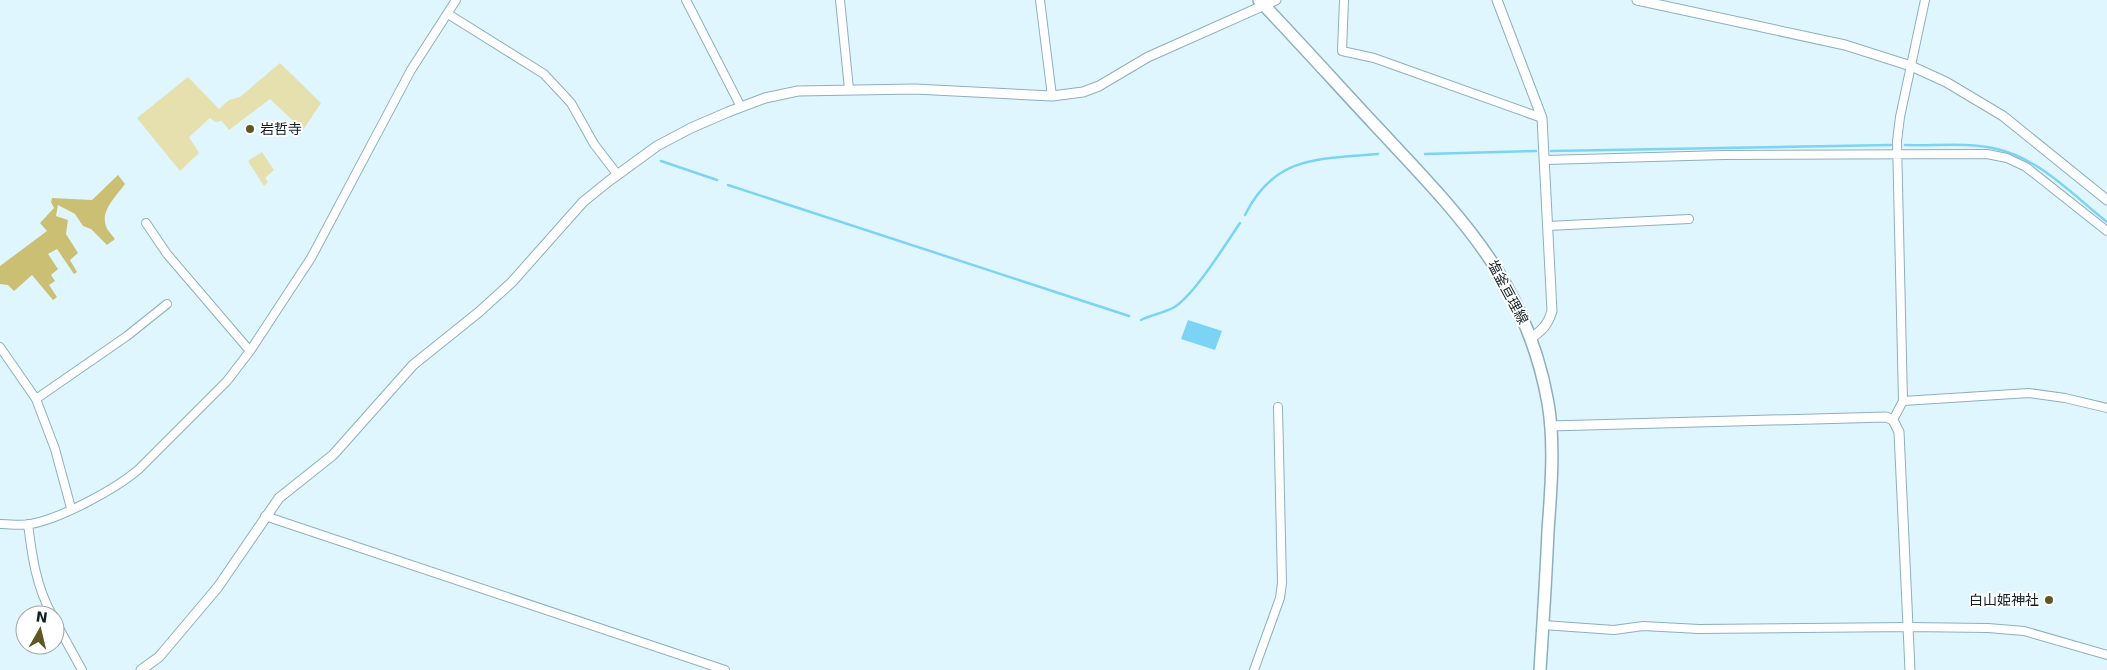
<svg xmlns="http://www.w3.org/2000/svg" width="2107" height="670" viewBox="0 0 2107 670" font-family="'DejaVu Sans','Noto Sans JP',sans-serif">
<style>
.green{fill:#e6dfae}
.forest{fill:#cbbf74}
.water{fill:#7cd4f5}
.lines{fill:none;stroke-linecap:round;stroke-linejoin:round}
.stream{stroke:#7cd4f5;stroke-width:2.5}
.minor-casing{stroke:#8dafbd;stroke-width:10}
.tertiary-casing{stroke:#8dafbd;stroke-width:11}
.primary-casing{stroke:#8dafbd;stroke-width:14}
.minor{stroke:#fff;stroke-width:8}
.tertiary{stroke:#fff;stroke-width:9}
.primary{stroke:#fff;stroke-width:11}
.poi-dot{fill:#5f5723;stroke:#fff;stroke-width:2}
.labels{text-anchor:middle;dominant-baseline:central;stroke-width:4;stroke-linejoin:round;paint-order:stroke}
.poi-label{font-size:14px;fill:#111f24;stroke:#fff;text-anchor:start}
.street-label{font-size:14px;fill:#111f24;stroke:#fff}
</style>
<rect width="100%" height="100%" fill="#e0f6fe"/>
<path class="green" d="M280,63l41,40 -18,27 -33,-31 -41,31 -7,-9 -7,1 -5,-4 -21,19 10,16 -19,18 -43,-53 51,-41 31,32 10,-9 11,-3z
M262,152l12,18 -9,8 3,4 -4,4 -16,-25z"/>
<path class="forest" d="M118,175l7,9c-8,11 -25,27 -19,42 1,4 6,9 9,13l-8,6 -16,-16 -8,-3 -8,-12 -17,-9 -2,11 12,4 -2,14 12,19 -8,7 7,12 -3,2 -17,-25 -9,5 10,15 -7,6 4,6 -6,4 8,12 -4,3 -21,-25 -18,16 -6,-6 -8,-1v-18l47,-35 -7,-8 14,-15 -3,-6 1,-4 40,2z"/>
<path class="water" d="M1188,320l34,11 -7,19 -34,-11z"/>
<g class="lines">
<path class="stream" d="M1905,145c30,1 63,-3 92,4 43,10 77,47 110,73
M1551,151l340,-6
M1425,154l111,-3
M661,161l56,19
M728,185l401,131
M1245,215c30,-60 74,-56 133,-61
M1141,320c11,-6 25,-7 35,-14 20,-14 49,-61 64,-83"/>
<defs>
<path id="minor" d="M686,0l55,107
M840,0l9,89
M1040,0l12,96
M1344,0l-2,51 32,7 168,60
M448,14l96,60 27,29 23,41 23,30
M1545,160l179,-5 263,-1 20,4 19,9 81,64
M146,223l21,31 83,97
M1548,226l141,-7
M0,347l36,52 19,50 16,59
M36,399l91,-63 40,-32
M1903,401l126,-8 36,5 42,10
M1893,420l10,-19 -6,-260 3,-24 25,-117
M265,516l460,154
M0,524c10,0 21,2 31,0 31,-6 83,-34 107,-54l89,-89 23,-30 61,-93 100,-188 45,-70
M28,524c4,32 8,62 24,91
M55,621l27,49
M1543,625l71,5 29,-4 56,3 210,-2 79,1 36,3 83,24
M1254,670l26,-72 2,-15 -4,-176"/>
<path id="tertiary" d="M1497,0l45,118 10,193c-4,13 -9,19 -21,27
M1637,0l208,45 66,21 35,16 57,34 104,84
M1550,426l336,-9 7,3 6,12 11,238
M141,670l18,-13 59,-70 61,-89 54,-43 80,-90 66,-53 33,-30 71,-80 26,-21 48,-35 34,-18 37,-16 37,-14 33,-7 117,-2 137,7 31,-4 16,-6 49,-29 128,-57"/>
<path id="primary" d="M1259,0c39,41 77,83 116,125 82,88 151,154 173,278 7,41 3,86 0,128 -2,46 -5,93 -8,139"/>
</defs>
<use href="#minor" class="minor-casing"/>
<use href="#tertiary" class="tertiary-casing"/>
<use href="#primary" class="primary-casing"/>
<use href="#minor" class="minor"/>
<use href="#tertiary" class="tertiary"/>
<use href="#primary" class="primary"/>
</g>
<g class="poi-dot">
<circle cx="250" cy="129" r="5"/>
<circle cx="2049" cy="600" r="5"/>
</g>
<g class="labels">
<g class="poi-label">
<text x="260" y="129">岩哲寺</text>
<text x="2039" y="600" text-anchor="end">白山姫神社</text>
</g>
<g class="street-label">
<text transform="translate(1508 292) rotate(62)">塩釜亘理線</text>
</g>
</g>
<g transform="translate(40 630) rotate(8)"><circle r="24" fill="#ffffff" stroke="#a0a5a7"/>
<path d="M0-4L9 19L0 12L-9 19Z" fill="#5f5723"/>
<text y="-8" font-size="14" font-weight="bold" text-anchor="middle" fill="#111f24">N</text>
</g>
</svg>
